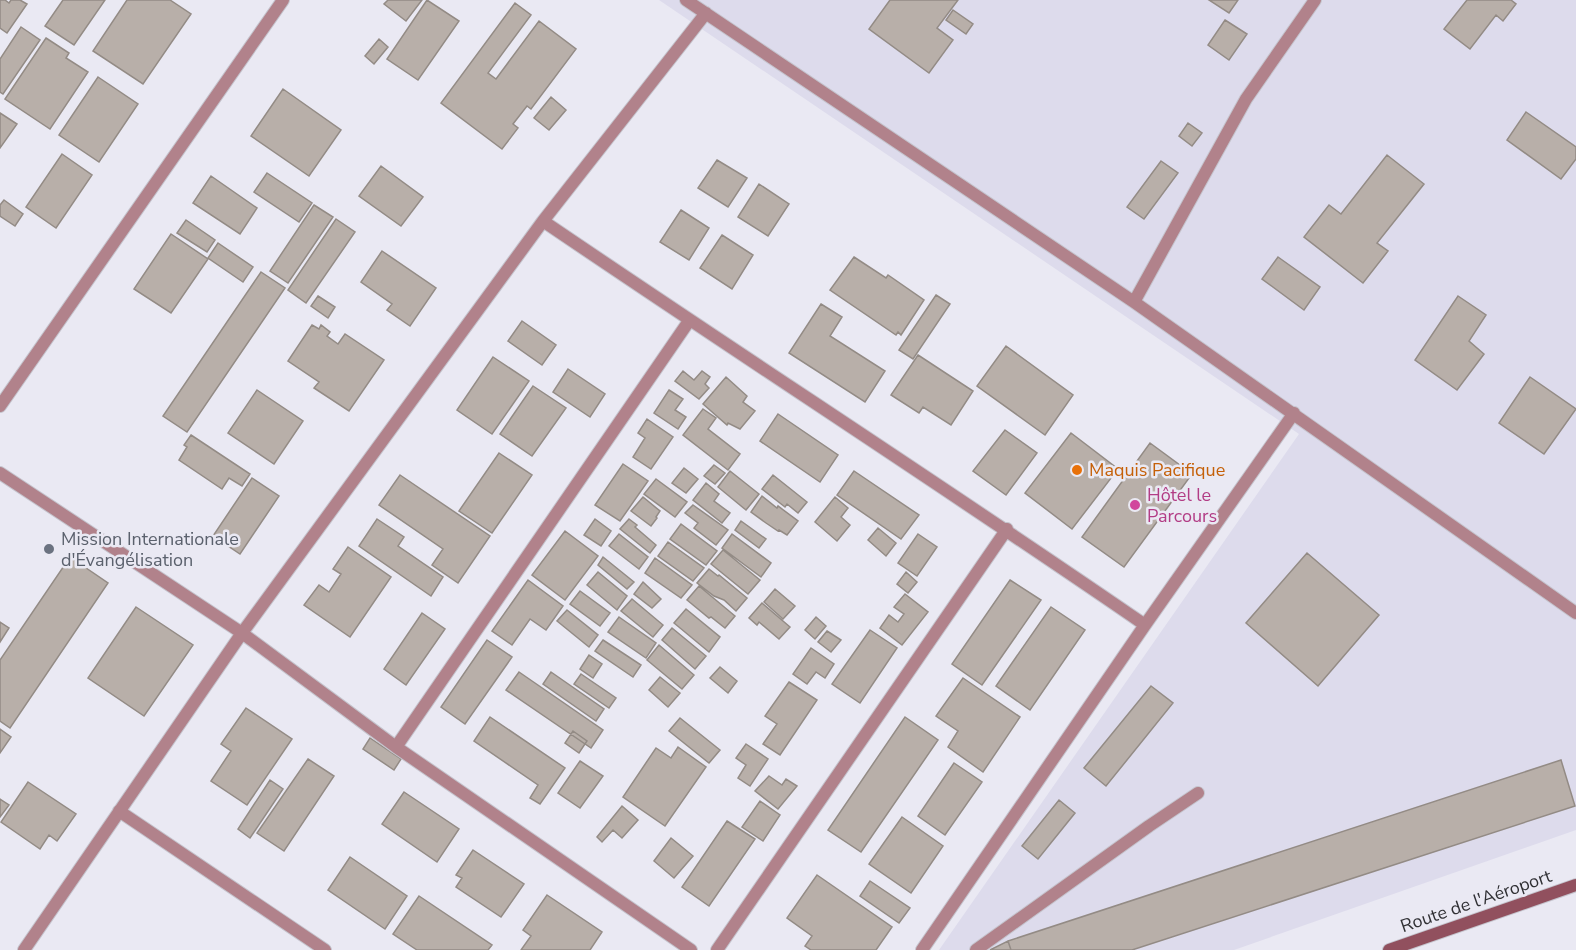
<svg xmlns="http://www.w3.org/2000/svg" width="1576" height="950" viewBox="0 0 1576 950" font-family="'Nunito Sans',sans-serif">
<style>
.built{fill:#dddbec}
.building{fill:#b8afa9;stroke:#938b85;stroke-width:1.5}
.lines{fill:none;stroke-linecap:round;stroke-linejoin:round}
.service-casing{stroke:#c5c4cd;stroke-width:14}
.minor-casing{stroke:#c5c4cd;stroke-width:14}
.secondary-casing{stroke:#c5c4cd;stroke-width:14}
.service{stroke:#b1828b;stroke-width:12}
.minor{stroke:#b1828b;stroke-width:12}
.secondary{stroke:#91505e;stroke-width:12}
.food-dot{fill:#e8710a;stroke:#eae9f3;stroke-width:2}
.hotel-dot{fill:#d1479c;stroke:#eae9f3;stroke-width:2}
.worship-dot{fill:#6b7280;stroke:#eae9f3;stroke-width:2}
.labels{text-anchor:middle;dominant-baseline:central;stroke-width:5;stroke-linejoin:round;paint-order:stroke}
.food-label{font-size:18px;fill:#c56008;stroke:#eae9f3;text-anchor:start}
.hotel-label{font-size:18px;fill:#b23c85;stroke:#eae9f3;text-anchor:start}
.worship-label{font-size:18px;fill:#5b616d;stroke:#eae9f3;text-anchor:start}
.street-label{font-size:18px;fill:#303034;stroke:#eae9f3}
</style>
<rect width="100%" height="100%" fill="#eae9f3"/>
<path class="built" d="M659,0h917v830l-342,120h-295l360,-516z"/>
<path class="building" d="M0,0h5l4,3 2,-3h9l7,4 -20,29 -7,-5z
M63,0h42l-31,45 -29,-19z
M127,0h43l21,14 -48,70 -50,-33z
M388,0h34l-16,21 -22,-17z
M427,0l32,21 -41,59 -31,-21z
M890,0h68l-21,28 16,12 -24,33 -60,-44z
M1209,0h29l-9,13z
M1467,0h44l5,4 -13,17 -7,-6 -26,34 -26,-20z
M515,3l16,12 -43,58 8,6 43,-58 37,28 -45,60 -4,-3 -14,18 5,4 -16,21 -61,-46z
M953,10l20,14 -7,10 -20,-14z
M1225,20l22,14 -18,26 -21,-15z
M21,27l19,13 -37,54 -3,-2v-33z
M46,38l23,15 -3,5 22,14 -38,57 -45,-30z
M379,39l9,8 -14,17 -9,-8z
M98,77l40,27 -39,58 -40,-27z
M283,89l58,41 -32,46 -58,-40z
M551,97l15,13 -17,20 -15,-12z
M1526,112l50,35v12l-15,20 -54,-39z
M0,113l17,11 -17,24z
M1188,123l14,10 -10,13 -13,-10z
M62,154l30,21 -36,53 -30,-21z
M1387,155l37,29 -47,59 11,8 -25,32 -59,-46 25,-32 12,9z
M717,160l30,18 -19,29 -30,-19z
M1161,161l17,12 -34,46 -17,-12z
M381,166l42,31 -22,29 -42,-30z
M267,173l45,30 -13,19 -45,-30z
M211,176l46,32 -17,26 -47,-31z
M759,184l30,20 -21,32 -30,-19z
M4,200l19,14 -8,12 -15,-10v-11z
M314,205l19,12 -45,66 -18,-12z
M681,210l28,18 -20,32 -29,-18z
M336,219l19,13 -49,71 -18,-13z
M186,220l29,20 -8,12 -30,-19z
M171,234l37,25 -37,54 -37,-24z
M722,235l31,20 -21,34 -32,-21z
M218,243l35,24 -10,15 -35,-24z
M382,251l54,37 -26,38 -23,-16 5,-6 -31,-22z
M854,257l32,21 2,-3 36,25 -23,35 -3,-3 -2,3 -66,-45z
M1278,257l42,30 -16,23 -42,-31z
M261,272l24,16 -98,144 -24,-16z
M936,295l14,9 -37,55 -14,-9z
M318,296l17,11 -7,11 -17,-12z
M1458,296l28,19 -17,26 15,13 -27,36 -42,-30z
M821,304l21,13 -12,19 55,35 -20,31 -76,-49z
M522,321l34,24 -14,20 -34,-24z
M312,325l7,4 2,-4 9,7 -3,4 11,8 7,-10 39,26 -35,51 -35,-23 5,-6 -31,-21z
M1006,346l67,49 -28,40 -68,-49z
M918,355l55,36 -22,34 -28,-18 -4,6 -28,-18z
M493,357l36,24 -37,53 -35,-24z
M568,369l37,25 -15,23 -37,-25z
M683,371l11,9 8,-9 8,6 -5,7 4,4 -10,11 -24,-18z
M726,377l21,19 -4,6 12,9 -15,18 -12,-6 -1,2 -24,-21z
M1530,377l46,32 -32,45 -45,-31z
M533,386l33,22 -34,48 -32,-22z
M257,390l46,31 -29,43 -46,-31z
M669,390l14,9 -8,11 11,7 -8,12 -24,-16z
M703,409l13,9 -8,11 32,25 -12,16 -45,-35z
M778,414l60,41 -18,27 -60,-41z
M647,419l26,18 -22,32 -18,-12 12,-19 -7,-5z
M1005,430l32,23 -31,42 -33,-24z
M1071,433l47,36 -46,60 -47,-36z
M191,435l59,39 -8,12 -13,-8 -7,11 -43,-29 8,-13 -3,-2z
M1150,443l42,31 -68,93 -42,-30z
M499,453l33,22 -40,58 -33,-22z
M623,464l25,17 -28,40 -25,-16z
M714,465l11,8 -10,11 -11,-8z
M684,468l14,11 -12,14 -14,-10z
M730,471l29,23 -13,16 -28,-23z
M854,471l65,44 -18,24 -64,-44z
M400,475l90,61 -32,47 -26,-18 11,-16 -64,-44z
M773,475l34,27 -9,11 -11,-9 -2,3 -23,-18z
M252,478l27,18 -39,58 -27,-18z
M656,479l31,23 -12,15 -31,-23z
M706,483l13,11 -5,7 16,12 -8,10 -29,-23z
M762,496l15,12 1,-2 20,15 -11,14 -8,-5 -1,1 -12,-8 -15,-11z
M643,497l17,14 -4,6 1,1 -6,8 -20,-15z
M835,497l13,11 -7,9 9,8 -13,16 -22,-19z
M693,505l35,25 -12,15 -22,-17 4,-5 -13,-10z
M377,519l27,18 -6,9 45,31 -12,19 -72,-50z
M595,519l16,12 -10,15 -17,-11z
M629,519l8,6 -2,2 21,18 -6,8 -30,-24z
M741,521l25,18 -7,9 -24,-18z
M681,524l36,27 -11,14 -36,-26z
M878,528l18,15 -10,13 -18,-16z
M565,531l33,25 -33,44 -33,-25z
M619,534l29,23 -9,12 -30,-23z
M732,534l39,29 -10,14 -39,-29z
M918,534l19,13 -20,29 -19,-13z
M668,542l36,26 -11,13 -35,-25z
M348,547l43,30 -41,60 -46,-32 15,-20 10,7 12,-18 -8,-5z
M723,550l37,30 -12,14 -37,-30z
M1307,553l72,62 -61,71 -72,-63z
M70,557l38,26 -98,145 -10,-7v-61z
M603,557l31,25 -7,7 -29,-24z
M655,558l37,27 -11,13 -36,-25z
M709,569l9,7 1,-1 28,23 -11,13 -12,-11 -10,-4 -17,-13z
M598,572l29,24 -10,14 -30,-25z
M906,572l11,10 -9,11 -11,-9z
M528,580l35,26 -17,24 -16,-11 -18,26 -20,-14z
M1010,580l31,20 -59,85 -30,-21z
M643,582l18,17 -9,9 -18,-14z
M699,586l36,30 -10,12 -14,-11 -2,1 -22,-18z
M775,589l20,17 -12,13 -19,-17z
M580,591l30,22 -10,13 -30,-22z
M905,594l23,18 -26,33 -22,-17 9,-13 9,7 6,-8 -10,-7z
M632,599l31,26 -10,12 -32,-26z
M762,603l28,24 -11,12 -20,-17 -2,3 -8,-7z
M136,607l57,38 -49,71 -56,-38z
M1051,607l34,23 -55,80 -34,-24z
M686,609l34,28 -11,15 -35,-29z
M567,610l31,25 -9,12 -32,-26z
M422,613l23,16 -39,56 -22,-16z
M619,617l37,26 -10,15 -38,-26z
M816,617l10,9 -11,13 -10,-9z
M0,622l9,6 -9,14z
M672,628l34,28 -11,13 -33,-29z
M870,630l27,18 -37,55 -28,-19z
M827,631l14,9 -10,12 -13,-10z
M487,640l25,17 -47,67 -24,-17z
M603,640l38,25 -8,12 -38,-26z
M659,645l35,30 -12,14 -35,-29z
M811,648l23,16 -9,14 -9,-6 -9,12 -14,-10z
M589,655l13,9 -9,14 -13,-9z
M720,667l17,14 -9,12 -18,-15z
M519,672l84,58 -12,18 -85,-58z
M551,672l53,37 -8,12 -53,-37z
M581,674l35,24 -7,10 -35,-24z
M660,677l20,16 -12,14 -19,-17z
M963,678l57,39 -37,55 -35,-25 10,-16 -22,-15z
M789,682l28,18 -37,55 -17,-11 14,-20 -12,-8z
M1151,686l22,17 -67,83 -22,-18z
M246,708l46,31 -45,66 -36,-24 20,-30 -10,-7z
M490,717l75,51 -25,36 -10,-6 8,-13 -64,-44z
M905,717l33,23 -77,112 -33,-22z
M680,718l40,32 -11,13 -40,-32z
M0,729l11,8 -11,16z
M573,731l14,10 -8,12 -14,-10z
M370,738l31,21 -7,11 -31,-21z
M746,744l22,15 -18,27 -12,-8 8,-13 -10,-7z
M678,747l28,20 -41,59 -42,-29 33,-49 15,10z
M308,759l26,17 -50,75 -27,-18z
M1561,760l14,46 -443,144h-121l-3,-9z
M580,761l23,15 -23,32 -22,-15z
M954,763l28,19 -37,53 -27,-19z
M769,776l13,9 4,-6 11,7 -19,23 -23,-18z
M270,780l13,9 -33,49 -12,-9z
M28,782l48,32 -19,27 -8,-6 -9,14 -39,-27z
M404,792l55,37 -22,33 -55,-38z
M0,799l9,6 -9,12z
M1059,800l16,13 -37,46 -16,-13z
M760,801l20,14 -17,26 -21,-14z
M622,806l16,14 -16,18 -9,-8 -11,12 -5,-5z
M902,817l41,29 -32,47 -42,-29z
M727,821l28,18 -46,67 -27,-19z
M671,838l22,18 -19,22 -20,-17z
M473,850l51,34 -23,33 -45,-30 6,-9 -6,-3z
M350,857l57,39 -22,33 -57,-39z
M817,875l75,52 -16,23h-65l-6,-4 7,-10 -25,-18z
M870,881l40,27 -11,15 -39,-27z
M547,895l55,37 -12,18h-69l10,-14 -8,-6z
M419,896l73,49 -4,5h-71l-24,-16z
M1008,941l3,9h-21z"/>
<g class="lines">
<defs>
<path id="service" d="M976,950l173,-124 49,-33"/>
<path id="minor" d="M686,0l448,302 442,311
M543,221c200,136 403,267 602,404
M1134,302l112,-203 69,-99
M0,406l283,-406
M0,473l242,160 154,114 295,203
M396,747l293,-426
M119,811l206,139
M24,950l218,-317 301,-412 163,-208
M717,950l290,-421
M922,950l223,-325 149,-212"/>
<path id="secondary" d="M1389,950l187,-65"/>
</defs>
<use href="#service" class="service-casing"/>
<use href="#minor" class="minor-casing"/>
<use href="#secondary" class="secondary-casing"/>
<use href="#service" class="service"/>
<use href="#minor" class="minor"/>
<use href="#secondary" class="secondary"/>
</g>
<circle class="food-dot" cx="1077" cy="470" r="6"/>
<circle class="hotel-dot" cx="1135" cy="505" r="6"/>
<circle class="worship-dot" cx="49" cy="549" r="6"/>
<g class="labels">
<g class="food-label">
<text x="1089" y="470">Maquis Pacifique</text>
</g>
<g class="hotel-label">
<text x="1147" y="495">Hôtel le<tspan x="1147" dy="21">Parcours</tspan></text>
</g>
<g class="worship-label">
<text x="61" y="539">Mission Internationale<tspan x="61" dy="21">d'Évangélisation</tspan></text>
</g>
<g class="street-label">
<text transform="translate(1476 901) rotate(-19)">Route de l'Aéroport</text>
</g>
</g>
</svg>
